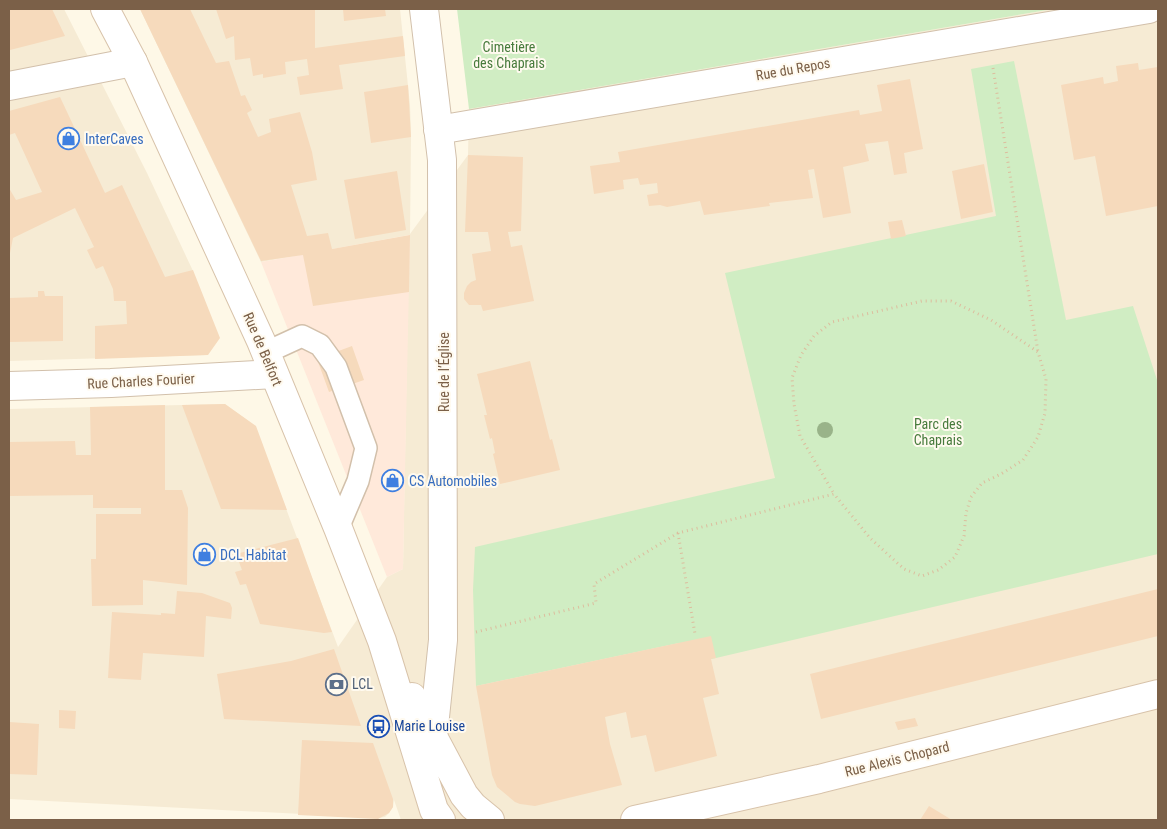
<svg xmlns="http://www.w3.org/2000/svg" width="1167" height="829" viewBox="0 0 1167 829" font-family="'Roboto Condensed',sans-serif">
<style>
.residential{fill:#f6ebd4}
.commercial{fill:#ffe9da}
.green{fill:#d0edc3}
.building{fill:#f6dabc}
.lines{fill:none;stroke-linecap:round;stroke-linejoin:round}
.service-casing{stroke:#d2c0ab;stroke-width:24}
.minor-casing{stroke:#d2c0ab;stroke-width:30}
.secondary-casing{stroke:#d8c3aa;stroke-width:30}
.path{stroke:#dcbd9e;stroke-width:3;stroke-dasharray:1 4;stroke-linecap:butt}
.service{stroke:#fff;stroke-width:21}
.minor{stroke:#fff;stroke-width:28}
.secondary{stroke:#fff;stroke-width:28}
.tree{fill:#99b389}
.labels{text-anchor:middle;dominant-baseline:central;stroke-width:4;stroke-linejoin:round;paint-order:stroke}
.park-label{font-size:14px;fill:#477b3c;stroke:#fffaef}
.street-label{font-size:14px;fill:#7b6048;stroke:#fffaef}
.shop-label{font-size:14px;fill:#366cbe;stroke:#fffaef;text-anchor:start}
.service-label{font-size:14px;fill:#4e5e75;stroke:#fffaef;text-anchor:start}
.transit-label{font-size:14px;fill:#164399;stroke:#fffaef;text-anchor:start}
</style>
<rect width="100%" height="100%" fill="#fef8e7"/>
<path class="residential" d="M9,9h55l83,164 46,98 14,84 -198,6z
M140,9h260l10,96 1,32 -1,97 58,-79 1,-46 584,-100h105v811h-757l-7,-20 -1,7 -4,6 -4,4 -7,1 -369,-19v-390l216,-5 30,22 83,221 49,-70 16,-8 6,-334 -148,27z"/>
<path class="commercial" d="M410,235l-7,334 -16,8 -126,-315z"/>
<path class="green" d="M457,9h596l-584,100z
M1014,61l52,259 67,-14 25,77v171l-442,104 -5,1 -32,-16 -203,43 -3,-96 2,-43 300,-69 -50,-205 271,-57 -25,-147z"/>
<path class="building" d="M9,9h43l13,27 -55,14z
M140,9h50l26,54 13,-2 12,35 4,-1 7,15 -5,3 11,24 13,-5 -2,-13 31,-7 12,40 5,28 -26,5 16,51 21,-3 4,16 78,-14 -1,57 -96,14 -10,-51 -42,6z
M216,9h99v39l88,-12 2,20 -66,9 4,24 -43,6 -3,-18 12,-2 -2,-16 -22,3 1,12 -23,4v-4l-10,2 -3,-18 -15,2 -1,-24 -8,3z
M343,9h42l1,7 -42,5z
M1138,63l1,7 19,-3v139l-52,10 -11,-60 -21,4 -13,-75 42,-8 1,7 14,-3 -2,-15z
M910,79l13,70 -19,4 3,20 -13,2 -6,-34 -23,3 4,17 -26,6 8,46 -28,5 -9,-49 -6,1 5,28 -44,5 1,3 -66,9 -4,-14 -33,6 -7,-2 -11,1 -2,-11 11,-2 -1,-10 -17,2 -2,-7 -15,2 1,9 -30,5 -4,-28 30,-4 -2,-10 241,-42 1,5 22,-4 -5,-26z
M408,85l3,52 -40,6 -7,-51z
M60,97l45,96 17,-8 43,92 28,-7 27,68 -12,17 -113,4v-33l32,-2 -1,-23h-12l-1,-12 -10,-23 -7,3 -9,-19 7,-3 -19,-39 -62,30 -4,20v-70l7,12 26,-8 -27,-59 -6,2v-24z
M468,155l55,2 -2,74 -13,1 3,15 11,-2 12,56 -51,10 -2,-6h-12l-5,-6v-6l3,-7 4,-4 5,-2 -4,-26 19,-3 -3,-19h-23z
M984,164l9,48 -32,7 -9,-48z
M397,171l9,59 -51,9 -11,-59z
M902,220l4,16 -15,3 -3,-17z
M38,291h6l1,5h18v45l-53,1 -1,-44 29,-1z
M352,346l12,34 -35,12 -12,-33z
M530,361l20,79 2,-1 8,31 -60,14 -7,-30 2,-1 -3,-15 -2,1 -6,-24h3l-10,-41z
M225,404l31,22 31,84 -66,-1 -39,-104z
M165,405v85h17l6,18 -1,77 -44,-5v25l-51,1 -1,-47h5v-45h45v-6h-48v-13l-84,1v-54l66,-1 1,14h15l-1,-48z
M298,538l14,39 20,55 -8,1 -64,-9 -14,-40 -6,1 -5,-13 7,-2 -6,-16z
M1158,589v47l-337,83 -11,-45z
M177,591l25,2 28,10 2,5 -1,11 -25,-3 -2,41 -61,-4 -2,27 -33,-2 4,-66 49,3v-2l14,1z
M711,636l5,22 -5,1 8,35 -16,4 14,58 -62,16 -9,-37 -15,3 -5,-26 -21,5 5,27 12,41 -87,21 -15,-2 -5,-2 -18,-15 -5,-12 -16,-89z
M334,649l27,77 -137,-7 -7,-45 74,-13z
M59,710l17,1 -1,18 -16,-1z
M915,718l3,8 -20,4 -3,-8z
M9,722l30,2 -2,51 -28,-1z
M302,740l71,3 20,56v8l-4,6 -11,6 -80,-4z
M929,806l23,14h-32z"/>
<g class="lines">
<defs>
<path id="service" d="M265,353l37,-17 18,9 16,22 30,81 -8,33 -20,47"/>
<path id="minor" d="M424,9l18,151 1,480 -10,96
M9,86l124,-24
M438,130l711,-121
M9,386l102,-3 163,-9"/>
<path id="secondary" d="M105,9l28,53 128,279 77,187 44,113 52,169 7,10
M412,697l52,98 9,11 17,14
M635,820l184,-41 339,-85"/>
</defs>
<use href="#service" class="service-casing"/>
<use href="#minor" class="minor-casing"/>
<use href="#secondary" class="secondary-casing"/>
<path class="path" d="M993,68l45,284
M678,533l17,101
M476,632l120,-29 -2,-19 84,-51 156,-39 36,44 34,31 18,7 16,-6 17,-13 9,-21 2,-23 5,-16 11,-14 19,-9 22,-14 15,-23 7,-24 1,-34 -8,-27 -47,-32 -40,-19h-29l-90,21 -18,14 -13,19 -9,23 2,26 6,32 34,58"/>
<use href="#service" class="service"/>
<use href="#minor" class="minor"/>
<use href="#secondary" class="secondary"/>
</g>
<circle class="tree" cx="825" cy="430" r="8"/>
<defs>
<symbol id="shop-ring" viewBox="-11 -11 22 22"><circle r="9.5" fill="#fffaef" stroke="#3f7fe0" stroke-width="1.5"/><path d="M-5-2.5h2.3a2.7 3.5 0 0 1 5.4 0H5L5.5 6h-11ZM-1.5-2.5h3a1.5 2.3 0 0 0-3 0Z" fill="#3f7fe0"/></symbol>
<symbol id="bank-ring" viewBox="-11 -11 22 22"><circle r="9.5" fill="#fffaef" stroke="#5c6f8a" stroke-width="1.5"/><path d="M-6-4H6V4H-6ZM0-2.3a2.3 2.3 0 1 0 0 4.6a2.3 2.3 0 1 0 0-4.6Z" fill="#5c6f8a"/></symbol>
<symbol id="bus-ring" viewBox="-11 -11 22 22"><circle r="9.5" fill="#fffaef" stroke="#1a4fb4" stroke-width="1.5"/><path d="M-5-6H5V4H4V6H2V4H-2V6H-4V4H-5ZM-3.5-4V0h7V-4ZM-3.5 1.2v1.5H-2V1.2ZM2 1.2v1.5H3.5V1.2Z" fill="#1a4fb4"/></symbol>
</defs>
<g fill-rule="evenodd">
<use href="#shop-ring" x="56" y="126" width="25" height="25"/>
<use href="#shop-ring" x="380" y="468" width="25" height="25"/>
<use href="#shop-ring" x="192" y="542" width="25" height="25"/>
<use href="#bank-ring" x="324" y="672" width="25" height="25"/>
<use href="#bus-ring" x="366" y="714" width="25" height="25"/>
</g>
<g class="labels">
<g class="park-label">
<text x="509" y="47">Cimetière<tspan x="509" dy="16">des Chaprais</tspan></text>
<text x="938" y="424">Parc des<tspan x="938" dy="16">Chaprais</tspan></text>
</g>
<g class="street-label">
<text transform="translate(793 69) rotate(-10)">Rue du Repos</text>
<text transform="translate(263 349) rotate(67)">Rue de Belfort</text>
<text transform="translate(444 372) rotate(-90)">Rue de l’Église</text>
<text transform="translate(141 381) rotate(-3)">Rue Charles Fourier</text>
<text transform="translate(897 759) rotate(-14)">Rue Alexis Chopard</text>
</g>
<g class="shop-label">
<text x="85" y="139">InterCaves</text>
<text x="409" y="481">CS Automobiles</text>
<text x="220" y="555">DCL Habitat</text>
</g>
<g class="service-label">
<text x="352" y="684">LCL</text>
</g>
<g class="transit-label">
<text x="394" y="726">Marie Louise</text>
</g>
</g>
<rect width="1167" height="829" fill="none" stroke="#7b6048" stroke-width="20"/>
</svg>
